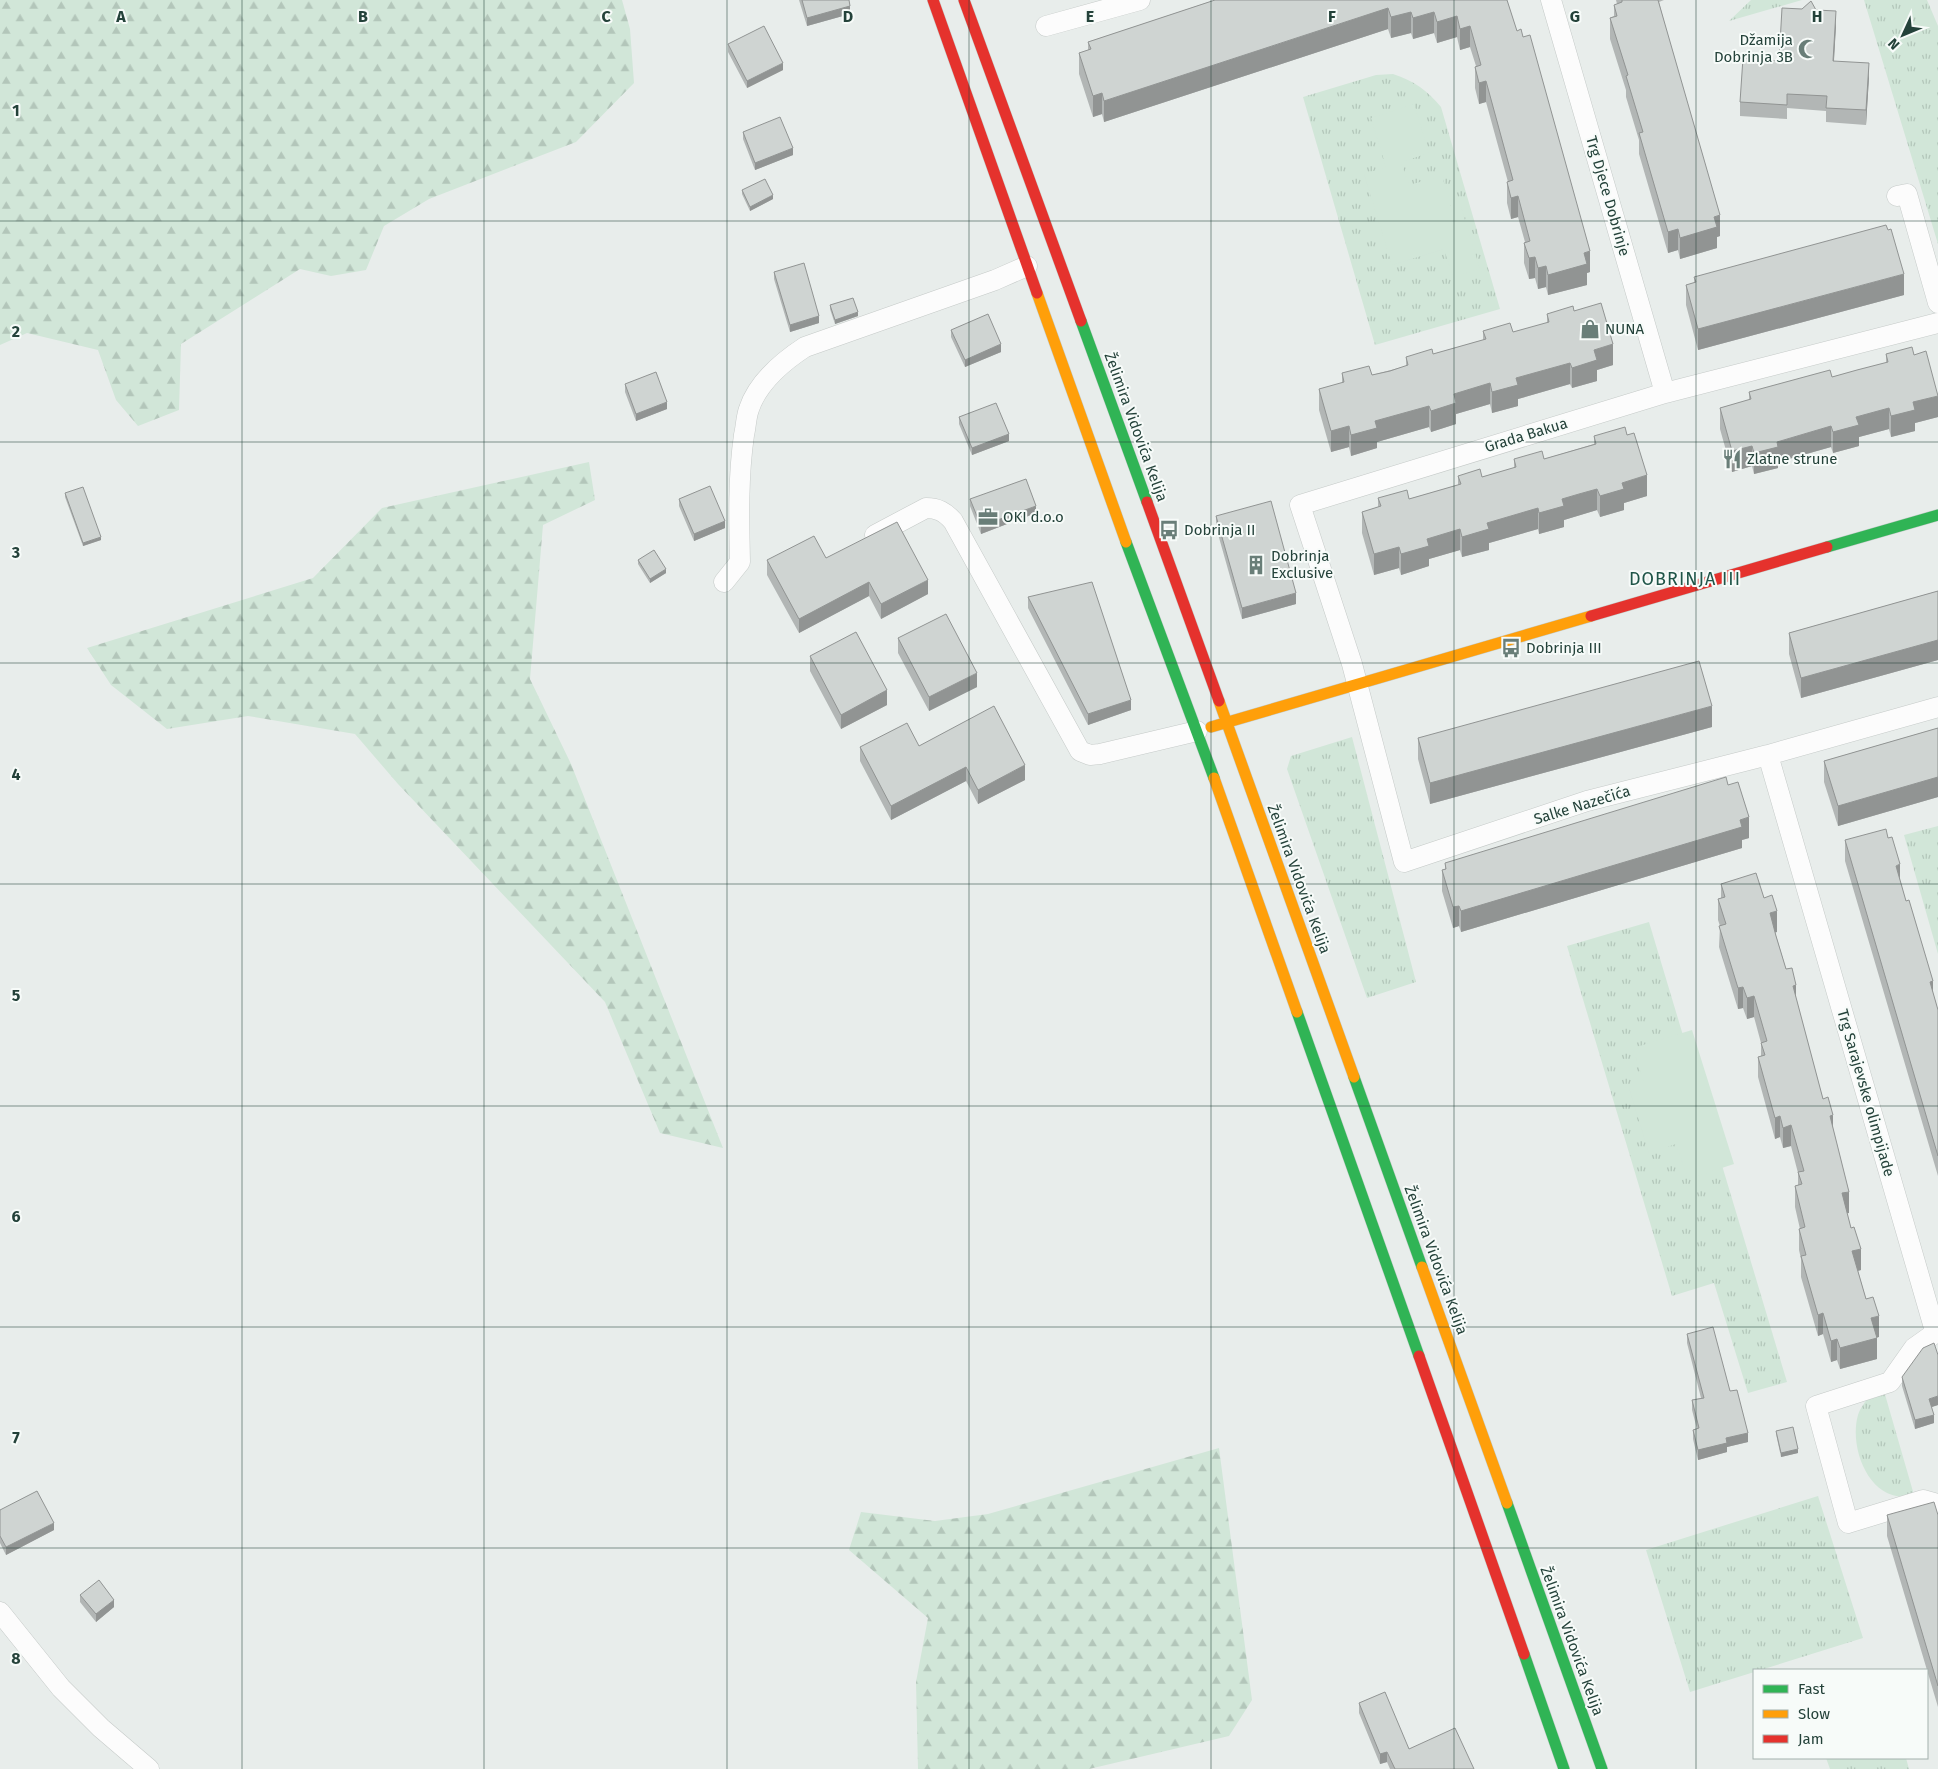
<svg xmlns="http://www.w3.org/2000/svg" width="1938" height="1769" viewBox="0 0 1938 1769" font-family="'Fira Sans',sans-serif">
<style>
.grass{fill:url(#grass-tufts)}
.forest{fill:url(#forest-firs)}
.park{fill:#d1e6d8}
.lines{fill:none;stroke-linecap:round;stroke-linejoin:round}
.street-casing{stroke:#c5cac8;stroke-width:21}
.fast-casing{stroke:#c3cbc8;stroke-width:12}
.slow-casing{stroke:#c3cbc8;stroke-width:12}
.jam-casing{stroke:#c3cbc8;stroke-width:12}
.street{stroke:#fcfcfc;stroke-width:20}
.fast{stroke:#30b455;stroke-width:11}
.slow{stroke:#ff9f0a;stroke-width:11}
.jam{stroke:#e5322d;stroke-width:11}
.wall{fill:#b2b6b5}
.shaded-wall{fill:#919493}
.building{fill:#cfd4d2;stroke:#919493}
.grid{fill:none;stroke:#24423a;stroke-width:1;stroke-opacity:0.55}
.labels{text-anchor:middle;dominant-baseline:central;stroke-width:4;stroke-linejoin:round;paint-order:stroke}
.poi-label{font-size:15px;fill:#24423a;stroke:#f7fbf9;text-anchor:start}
.street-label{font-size:15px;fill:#24423a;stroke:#f7fbf9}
.quarter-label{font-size:18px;letter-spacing:1px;fill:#1f5548;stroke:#f7fbf9}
.grid-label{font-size:16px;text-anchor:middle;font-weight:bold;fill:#24423a;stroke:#f7fbf9;stroke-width:4;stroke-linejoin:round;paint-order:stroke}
</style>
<defs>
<pattern id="grass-tufts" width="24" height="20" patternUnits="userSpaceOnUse" patternTransform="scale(1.25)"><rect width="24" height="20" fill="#d1e6d8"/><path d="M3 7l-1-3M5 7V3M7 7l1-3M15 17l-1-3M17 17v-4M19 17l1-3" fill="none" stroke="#b3c6ba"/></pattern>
<pattern id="forest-firs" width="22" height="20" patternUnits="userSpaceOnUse" patternTransform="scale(1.25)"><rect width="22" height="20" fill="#d1e6d8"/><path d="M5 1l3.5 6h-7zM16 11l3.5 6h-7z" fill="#b3c6ba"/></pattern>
</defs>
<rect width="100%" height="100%" fill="#e8edeb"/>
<path class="grass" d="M1751,0h51l-73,21z
M1864,0h63l11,26v218z
M1393,74c21,7 34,16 48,33l59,202 -125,36 -72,-248 73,-22z
M1352,737l64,245 -49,16 -80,-229 4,-13z
M1938,826v128l-34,-119z
M1649,922l138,460 -39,11 -34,-110 -42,13 -105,-350z
M1884,1391l30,104c-42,12 -66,-45 -56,-80 2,-7 8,-14 12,-20z
M1818,1496l45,142 -173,54 -44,-142z
M1826,1758h80l3,11h-79z"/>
<path class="forest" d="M0,0h622l8,29 4,54 -58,59 -147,57 -45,27 -18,44 -35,6 -31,-7 -119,75 -2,66 -41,16 -22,-26 -18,-50 -71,-17 -27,12z
M589,462l6,38 -52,25 -13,154 41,85 152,384 -63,-15 -55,-131 -207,-218 -43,-50 -107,-18 -81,13 -56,-44 -24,-37 226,-70 69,-70z
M1219,1448l33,252 -23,36 -140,33h-171l-2,-87 12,-64 -79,-68 12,-38 74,9 53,-7z"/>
<path class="park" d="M1414,104l15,49 -28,9 8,23 33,-9 10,34 9,-3 19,62 -27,8 -9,-28 -52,16 -28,-91 22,-7 -15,-49z
M1692,1030l42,134 -46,15 -12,-35 -27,9 -20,-65 15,-5 -11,-35z"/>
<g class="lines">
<defs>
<path id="street" d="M1551,0l114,393
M1046,26l94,-26
M1897,196l10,-2 31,109
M1938,323l-273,70 -365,112 52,159 52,198 183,-61 181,-46 170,-48
M875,535l51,-27c12,0 19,4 27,13l127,230 10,4 10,-1 97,-23
M724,582l16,-20c-1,-43 -2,-85 4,-127 2,-8 2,-18 5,-26 9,-27 33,-47 56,-62l190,-67 32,-14
M1768,755l167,576
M1938,1331l-24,17 -24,34 -74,24 32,117 75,-23 15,4
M0,1612l61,76 40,40 48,41"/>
<path id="fast" d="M1081,321l66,181
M1126,542l88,236
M1827,547l111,-32
M1297,1012l122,344
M1354,1077l68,190
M1507,1503l95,266
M1524,1654l40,115"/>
<path id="slow" d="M1037,293l89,249
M1219,701l135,376
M1211,727l380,-111
M1214,778l83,234
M1422,1267l85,236"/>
<path id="jam" d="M933,0l104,293
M964,0l117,321
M1147,502l72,199
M1591,616l236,-69
M1419,1356l105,298"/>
</defs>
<use href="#street" class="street-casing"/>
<use href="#fast" class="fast-casing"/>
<use href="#slow" class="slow-casing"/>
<use href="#jam" class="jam-casing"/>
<use href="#street" class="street"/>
<use href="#fast" class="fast"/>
<use href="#slow" class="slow"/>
<use href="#jam" class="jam"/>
</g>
<path class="wall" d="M799,0h50l1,14 -43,12z
M1215,0h292l83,272 -3,1v12l-39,10 -2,-8 -8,2 -3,-11 -6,1 -5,-16v-20l1,-1 -7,-25 -7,2 -4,-16v-21h1l-22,-80 -7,2 -4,-16v-21l1,-1 -6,-19 -10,3 -3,-13 -20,6 -3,-10 -21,6 -2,-6 -20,5 -3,-9 -284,93 -2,-8 -9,3 -14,-43v-21l9,-3v-8z
M1616,0h48l-5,2 61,234 -3,1v11l-37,11 -2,-9 -10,3 -29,-99v-14l-13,-43v-7l-16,-51v-21l4,-2v-11l3,-1z
M1816,10l20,15 -2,36 35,16 -3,48 -40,-3v-11l-39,-3v11l-47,-3v-14l39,-41z
M728,44l55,26 -36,18 -19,-36z
M743,132l50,23 -38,15 -12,-31z
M742,190l31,9 -23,12 -8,-17z
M774,272l45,51 -29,9 -16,-53z
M1694,277l210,18 -206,55 -12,-45v-20l8,-2z
M830,305l28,11 -23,8 -5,-15z
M1574,311l39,54 -16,5v11l-25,7 -2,-4 -52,15v7l-26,7 -2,-9 -34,10v10l-25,8 -2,-5 -52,15v6l-26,8 -2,-9 -18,5 -12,-42v-21l23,-6v-10l30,2 34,-9v-9l27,-3 50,-14v-9l30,1 34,-9v-9z
M951,330l50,22 -36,15 -14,-30z
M1886,354l28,1 24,62 -23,6v8l-24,6 -2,-8 -30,8v9l-26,7 -2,-6 -53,15v6l-24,6 -2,-8 -20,6 -12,-43v-21l29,-8v-8l83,-15 54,-14z
M625,384l42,25 -31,12 -11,-29z
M959,417l50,24 -37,14 -13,-31z
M1594,436l53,60 -23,7v7l-24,7 -3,-7 -33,10v7l-25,7 -1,-5 -49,14v7l-27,7 -2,-7 -31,9v7l-28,9 -2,-7 -25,7 -12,-42v-21l16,-5v-9l31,1 49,-14v-9l24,1 32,-9v-9h30l50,-15z
M65,493l36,47 -18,6 -18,-49z
M679,499l46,29 -31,13 -15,-35z
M970,499l66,14 -55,21 -11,-28z
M1216,516l80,88 -54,15 -26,-92z
M826,558l102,36 -47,25 -12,-23 -70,37 -32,-58v-15z
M638,560l28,13 -16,10 -12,-19z
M1938,591v69l-137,38 -12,-44v-21z
M1028,597l103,113 -43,15 -60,-117z
M898,638l79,49 -48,24 -31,-58z
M810,656l77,49 -46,24 -31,-58z
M1712,727l-282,77 -12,-45v-21z
M1938,728v69l-100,29 -14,-44v-21z
M919,746l106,34 -47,24 -12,-23 -75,39 -31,-59v-14z
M1728,785l21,53 -7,2v8l-281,84 -2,-6 -6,2 -11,-37v-21l3,-1v-6z
M1845,840l55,41 38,129v166l-93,-315z
M1721,884l43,14 13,34h-2l11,37 10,30 27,100 10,30 16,84h-2l14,57 -3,1 8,28 13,38h-2v22l-37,10 -3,-9 -6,2 -8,-28 -5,2 -17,-59v-18l-2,-9v-21h1l-5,-22v-21l3,-1v-12l-7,-27 -8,2 -3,-11 -5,2 -17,-62v-20l3,-1v-13l-7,-26 -7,2 -4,-11 -5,1 -19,-62 1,-21 -2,-6v-21l3,-1z
M1687,1334l43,57 18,51 -21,5v5l-29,8 -5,-21v-9l4,-1 -5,-19v-10l9,-2 -14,-55z
M1902,1377l36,28 -7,2 3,16 -19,6 -13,-43z
M1776,1431l22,22 -17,4 -5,-23z
M0,1510l54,20 -48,25 -6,-12z
M1887,1515h51v192l-51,-171z
M80,1595l34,12 -18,15 -16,-20z
M1359,1703l50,46 65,20h-84l-3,-7 -7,2 -21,-51z"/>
<path class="shaded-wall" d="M850,6v8l-43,12v-8z
M1388,8v21l-284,93v-21z
M1836,11v14l-3,50v-14z
M1411,12v21l-20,5v-21z
M1434,12v21l-21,6v-21z
M1457,16v21l-20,6v-21z
M1470,26v21l-10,3v-21z
M783,63v7l-36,18v-7z
M1869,63v14l-3,48v-15z
M1486,81v21l-7,2v-21z
M1102,93v21l-9,3v-21z
M793,148v7l-38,15v-7z
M773,195v4l-23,12v-4z
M1518,196v21l-7,2v-21z
M1720,215v21l-3,1v11l-37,11v-21l34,-21z
M1678,229v21l-10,3v-21z
M1590,251v21l-3,1v12l-39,10v-20l36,-22z
M1535,257v21l-6,1v-21z
M1546,266v21l-8,2v-21z
M1904,274v21l-206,55v-21z
M858,312v4l-23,8v-4z
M819,316v7l-29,9v-7z
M1001,344v8l-36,15v-7z
M1613,344v21l-16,5v11l-25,7v-20l22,-18z
M1570,363v21l-52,15v7l-26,7v-21l24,-14z
M1490,383v21l-34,10v10l-25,8v-21l23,-17z
M1938,396v21l-23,6v8l-24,6v-21l22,-14z
M667,402v7l-31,12v-7z
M1429,406v21l-52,15v6l-26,8v-21l24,-14z
M1889,408v21l-30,8v9l-26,7v-21l23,-15z
M1349,426v21l-18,5v-21z
M1831,426v21l-53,15v6l-24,6v-21l23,-11z
M1009,434v7l-37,14v-7z
M1752,446v20l-20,6v-21z
M1647,475v21l-23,7v7l-24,7v-21l22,-13z
M1597,489v21l-33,10v7l-25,7v-21l23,-14z
M1036,506v7l-55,21v-8z
M1538,508v21l-49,14v7l-27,7v-20l25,-14z
M725,521v7l-31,13v-7z
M1460,529v21l-31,9v7l-28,9v-21l26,-15z
M101,537v3l-18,6v-3z
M1399,547v21l-25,7v-21z
M666,569v4l-16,10v-4z
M928,580v14l-47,25v-15z
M869,582v14l-70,37v-14z
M1296,593v11l-54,15v-11z
M1938,640v20l-137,38v-20z
M977,673v14l-48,24v-14z
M887,690v15l-46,24v-14z
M1131,700v10l-43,15v-11z
M1712,706v21l-282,77v-21z
M1025,765v15l-47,24v-14z
M966,767v14l-75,39v-14z
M1938,777v20l-100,29v-20z
M1749,817v21l-7,2v8l-281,84v-21z
M1900,864v21l-4,-19z
M1459,906v20l-6,2v-21z
M1777,911v21l-7,2v-21z
M1933,981v21l-3,-20z
M1796,985v21l-3,-20z
M1743,987v21l-5,1v-21z
M1754,996v21l-7,2v-21z
M1833,1115v21l-3,-20z
M1780,1116v21l-5,2v-21z
M1791,1125v21l-8,2v-20z
M1849,1192v21l-7,1v-21z
M1861,1249v21l-9,2v-21z
M1823,1313v21l-5,2v-21z
M1879,1316v21l-8,2v-21z
M1877,1338v21l-37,10v-21z
M1837,1339v21l-6,2v-21z
M1938,1396v9l-9,3v-9z
M1934,1415v8l-19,6v-9z
M1748,1433v9l-21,5v5l-29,8v-10l28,-12z
M1798,1449v4l-17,4v-4z
M54,1523v7l-48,25v-8z
M114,1600v7l-18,15v-8z
M1387,1752v10l-7,2v-10z"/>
<path class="building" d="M802,0h47l1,6 -43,12z
M1215,0h292l10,31 4,-2 2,8 7,-2 60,216 -6,2 3,11 -39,11 -2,-9 -8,2 -3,-11 -6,1 -5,-15 6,-2 -12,-45 -7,2 -4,-16 6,-2 -27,-99 -7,2 -4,-16 6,-2 -11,-39 -10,3 -3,-13 -20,6 -3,-10 -21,6 -2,-6 -20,5 -3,-9 -284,93 -2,-8 -9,3 -14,-43 12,-4 -3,-7z
M1622,0h36l62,215 -6,2 3,10 -37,11 -2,-9 -10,3 -29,-99 4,-1 -17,-56 2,-1 -18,-57 7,-2 -3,-11 8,-3z
M1811,1l5,9 20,1 -3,50 36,2 -3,47 -40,-2 1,-12 -40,-2v11l-47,-3 3,-44 36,3 3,-53 20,1z
M764,26l19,37 -36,18 -19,-37z
M780,117l13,31 -38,15 -12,-31z
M765,179l8,16 -23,12 -8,-17z
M1886,225l2,5 3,-1 13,45 -206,55 -12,-44 10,-3 -2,-5z
M804,263l15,53 -29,9 -16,-53z
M853,298l5,14 -23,8 -5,-15z
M1601,303l12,41 -19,6 3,10 -25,8 -2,-5 -54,15 2,7 -26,7 -2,-9 -36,11 2,9 -25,8 -2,-5 -54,15 2,7 -26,7 -2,-9 -18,5 -12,-42 25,-7 -2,-9 27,-7 3,9 18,-4 18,-6 -2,-8 26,-8 1,5 53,-15 -3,-8 27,-8 3,9 36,-10 -2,-8 26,-8 1,5z
M988,314l13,30 -36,16 -14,-30z
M1912,347l2,8 12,-4 12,45 -25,6 2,8 -24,6 -2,-8 -33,9 3,8 -26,7 -2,-6 -54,16 1,5 -24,6 -2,-7 -20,5 -12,-43 31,-9 -2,-7 81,-22 2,7 25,-7 31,-8 -2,-8z
M656,372l11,30 -31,12 -11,-30z
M996,403l13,31 -37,14 -13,-31z
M1625,427l2,8 7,-2 13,42 -25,8 2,6 -24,7 -3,-7 -18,5 -17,5 2,7 -25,7 -1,-5 -51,15 2,6 -27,8 -2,-8 -33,10 2,7 -28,8 -2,-7 -25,7 -12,-42 19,-6 -3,-8 29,-8 2,9 52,-15 -3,-8 22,-7 2,8 34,-10 -2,-8 28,-8 2,8 52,-15 -2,-8z
M1026,479l10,27 -55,20 -11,-27z
M710,486l15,35 -31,13 -15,-35z
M83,487l18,50 -18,6 -18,-50z
M1271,501l25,92 -54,15 -26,-92z
M897,522l31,58 -47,24 -12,-22 -70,37 -32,-59 47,-24 12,22z
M654,550l12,19 -16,10 -12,-19z
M1092,582l39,118 -43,14 -60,-117z
M1938,591v49l-137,38 -12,-45z
M946,614l31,59 -48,24 -31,-59z
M856,632l31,58 -46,25 -31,-59z
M1699,661l13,45 -282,77 -12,-45z
M994,706l31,59 -47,25 -12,-23 -75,39 -31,-59 47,-24 12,23z
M1938,728v49l-100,29 -14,-45z
M1726,777l2,8 10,-3 11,35 -9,3 2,7 -281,84 -2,-5 -6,1 -11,-37 4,-1 -1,-6z
M1886,829l2,9 4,-1 8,27 -4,2 10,35 3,-1 24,81 -3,1 8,28v146l-93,-316z
M1756,873l8,25 8,-3 5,16 -7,2 6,23 10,33 6,-1 4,17 -3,1 30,113 5,-2 5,18 -3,1 19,76 -7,1 9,35 3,-1 7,22 -9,2 14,48 7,-2 6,19 -8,2 6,20 -37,10 -3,-9 -6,2 -8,-28 -5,2 -17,-59 5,-1 -7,-26 6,-2 -10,-41 7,-2 -4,-12 6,-1 -13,-46 -8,3 -3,-12 -5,2 -17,-61 7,-2 -4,-12 6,-2 -13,-45 -7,2 -4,-11 -5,1 -19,-62 7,-2 -8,-25 7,-2 -4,-13z
M1713,1327l17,64 7,-1 11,43 -22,5 1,5 -29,7 -5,-20 6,-2 -7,-28 12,-2 -17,-64z
M1934,1343l4,12v41l-9,3 5,16 -19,5 -13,-43 21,-29z
M1793,1427l5,22 -17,4 -5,-22z
M37,1491l17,32 -48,24 -6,-11v-26z
M1934,1502l4,13v171l-51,-171z
M99,1580l15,20 -18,14 -16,-19z
M1385,1692l24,57 46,-21 19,41h-79l-8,-17 -7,2 -21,-51z"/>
<path class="grid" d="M242,0v1769M484,0v1769M727,0v1769M969,0v1769M1211,0v1769M1454,0v1769M1696,0v1769M0,221h1938M0,442h1938M0,663h1938M0,884h1938M0,1106h1938M0,1327h1938M0,1548h1938"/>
<defs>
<symbol id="mosque-bare" viewBox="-9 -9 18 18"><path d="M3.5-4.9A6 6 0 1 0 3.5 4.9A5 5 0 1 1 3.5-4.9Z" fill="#697e78" stroke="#f7fbf9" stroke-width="2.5" paint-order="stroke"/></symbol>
<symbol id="shop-bare" viewBox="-9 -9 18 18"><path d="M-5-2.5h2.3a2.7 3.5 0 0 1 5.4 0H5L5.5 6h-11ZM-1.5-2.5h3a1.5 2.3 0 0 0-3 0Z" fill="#697e78" stroke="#f7fbf9" stroke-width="2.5" paint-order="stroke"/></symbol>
<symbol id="restaurant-bare" viewBox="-9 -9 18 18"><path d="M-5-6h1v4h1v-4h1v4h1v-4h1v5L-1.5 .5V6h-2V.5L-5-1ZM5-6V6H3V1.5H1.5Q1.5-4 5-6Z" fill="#697e78" stroke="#f7fbf9" stroke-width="2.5" paint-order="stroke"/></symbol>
<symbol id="office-bare" viewBox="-9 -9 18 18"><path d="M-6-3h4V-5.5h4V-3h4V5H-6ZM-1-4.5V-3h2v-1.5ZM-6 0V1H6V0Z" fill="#697e78" stroke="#f7fbf9" stroke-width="2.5" paint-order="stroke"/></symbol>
<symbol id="bus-bare" viewBox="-9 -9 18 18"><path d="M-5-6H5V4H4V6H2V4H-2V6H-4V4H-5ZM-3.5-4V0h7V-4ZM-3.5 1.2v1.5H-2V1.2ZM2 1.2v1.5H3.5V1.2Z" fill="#697e78" stroke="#f7fbf9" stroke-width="2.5" paint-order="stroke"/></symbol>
<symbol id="building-bare" viewBox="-9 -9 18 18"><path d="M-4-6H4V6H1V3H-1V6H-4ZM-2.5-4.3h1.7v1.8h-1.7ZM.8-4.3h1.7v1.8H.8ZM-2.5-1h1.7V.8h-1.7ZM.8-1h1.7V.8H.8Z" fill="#697e78" stroke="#f7fbf9" stroke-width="2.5" paint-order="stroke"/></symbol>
</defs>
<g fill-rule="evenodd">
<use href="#mosque-bare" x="1794" y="35" width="28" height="28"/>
<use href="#shop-bare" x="1576" y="315" width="28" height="28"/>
<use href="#restaurant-bare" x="1718" y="445" width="28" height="28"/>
<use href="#office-bare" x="974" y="503" width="28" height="28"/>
<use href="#bus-bare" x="1155" y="516" width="28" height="28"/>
<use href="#building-bare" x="1242" y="551" width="28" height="28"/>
<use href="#bus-bare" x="1497" y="634" width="28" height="28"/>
</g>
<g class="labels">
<g class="poi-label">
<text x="1793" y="40" text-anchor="end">Džamija<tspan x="1793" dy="17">Dobrinja 3B</tspan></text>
<text x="1605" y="329">NUNA</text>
<text x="1747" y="459">Zlatne strune</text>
<text x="1003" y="517">OKI d.o.o</text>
<text x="1184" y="530">Dobrinja II</text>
<text x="1271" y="556">Dobrinja<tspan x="1271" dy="17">Exclusive</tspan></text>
<text x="1526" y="648">Dobrinja III</text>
</g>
<g class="street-label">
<text transform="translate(1608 196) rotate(74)">Trg Djece Dobrinje</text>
<text transform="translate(1136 427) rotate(70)">Želimira Vidovića Kelija</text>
<text transform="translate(1526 435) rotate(-17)">Grada Bakua</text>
<text transform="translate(1582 805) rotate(-17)">Salke Nazečića</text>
<text transform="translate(1299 879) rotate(70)">Želimira Vidovića Kelija</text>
<text transform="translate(1866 1093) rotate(74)">Trg Sarajevske olimpijade</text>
<text transform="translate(1436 1260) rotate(70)">Želimira Vidovića Kelija</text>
<text transform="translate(1572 1641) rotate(70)">Želimira Vidovića Kelija</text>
</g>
<g class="quarter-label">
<text x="1685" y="579">DOBRINJA III</text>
</g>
</g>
<g class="grid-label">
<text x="121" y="22">A</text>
<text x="363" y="22">B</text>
<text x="606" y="22">C</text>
<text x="848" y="22">D</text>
<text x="1090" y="22">E</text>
<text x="1332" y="22">F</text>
<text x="1575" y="22">G</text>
<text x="1817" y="22">H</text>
<text x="16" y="116">1</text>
<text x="16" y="337">2</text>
<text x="16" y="558">3</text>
<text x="16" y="780">4</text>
<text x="16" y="1001">5</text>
<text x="16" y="1222">6</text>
<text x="16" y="1443">7</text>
<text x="16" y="1664">8</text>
</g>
<rect x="1753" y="1669" width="175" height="90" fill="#f7fbf9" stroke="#a3b1ad"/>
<rect x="1763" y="1685" width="25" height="8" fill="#30b455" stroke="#a3b1ad"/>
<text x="1798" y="1694" font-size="15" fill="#24423a">Fast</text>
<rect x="1763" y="1710" width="25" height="8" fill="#ff9f0a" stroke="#a3b1ad"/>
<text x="1798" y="1719" font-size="15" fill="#24423a">Slow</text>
<rect x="1763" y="1735" width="25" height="8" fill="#e5322d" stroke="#a3b1ad"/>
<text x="1798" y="1744" font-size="15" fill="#24423a">Jam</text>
<g transform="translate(1903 35) rotate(226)" stroke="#f7fbf9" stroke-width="4" paint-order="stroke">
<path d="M0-4L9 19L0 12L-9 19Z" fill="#24423a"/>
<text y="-8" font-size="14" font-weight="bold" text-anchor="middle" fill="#24423a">N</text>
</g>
</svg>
